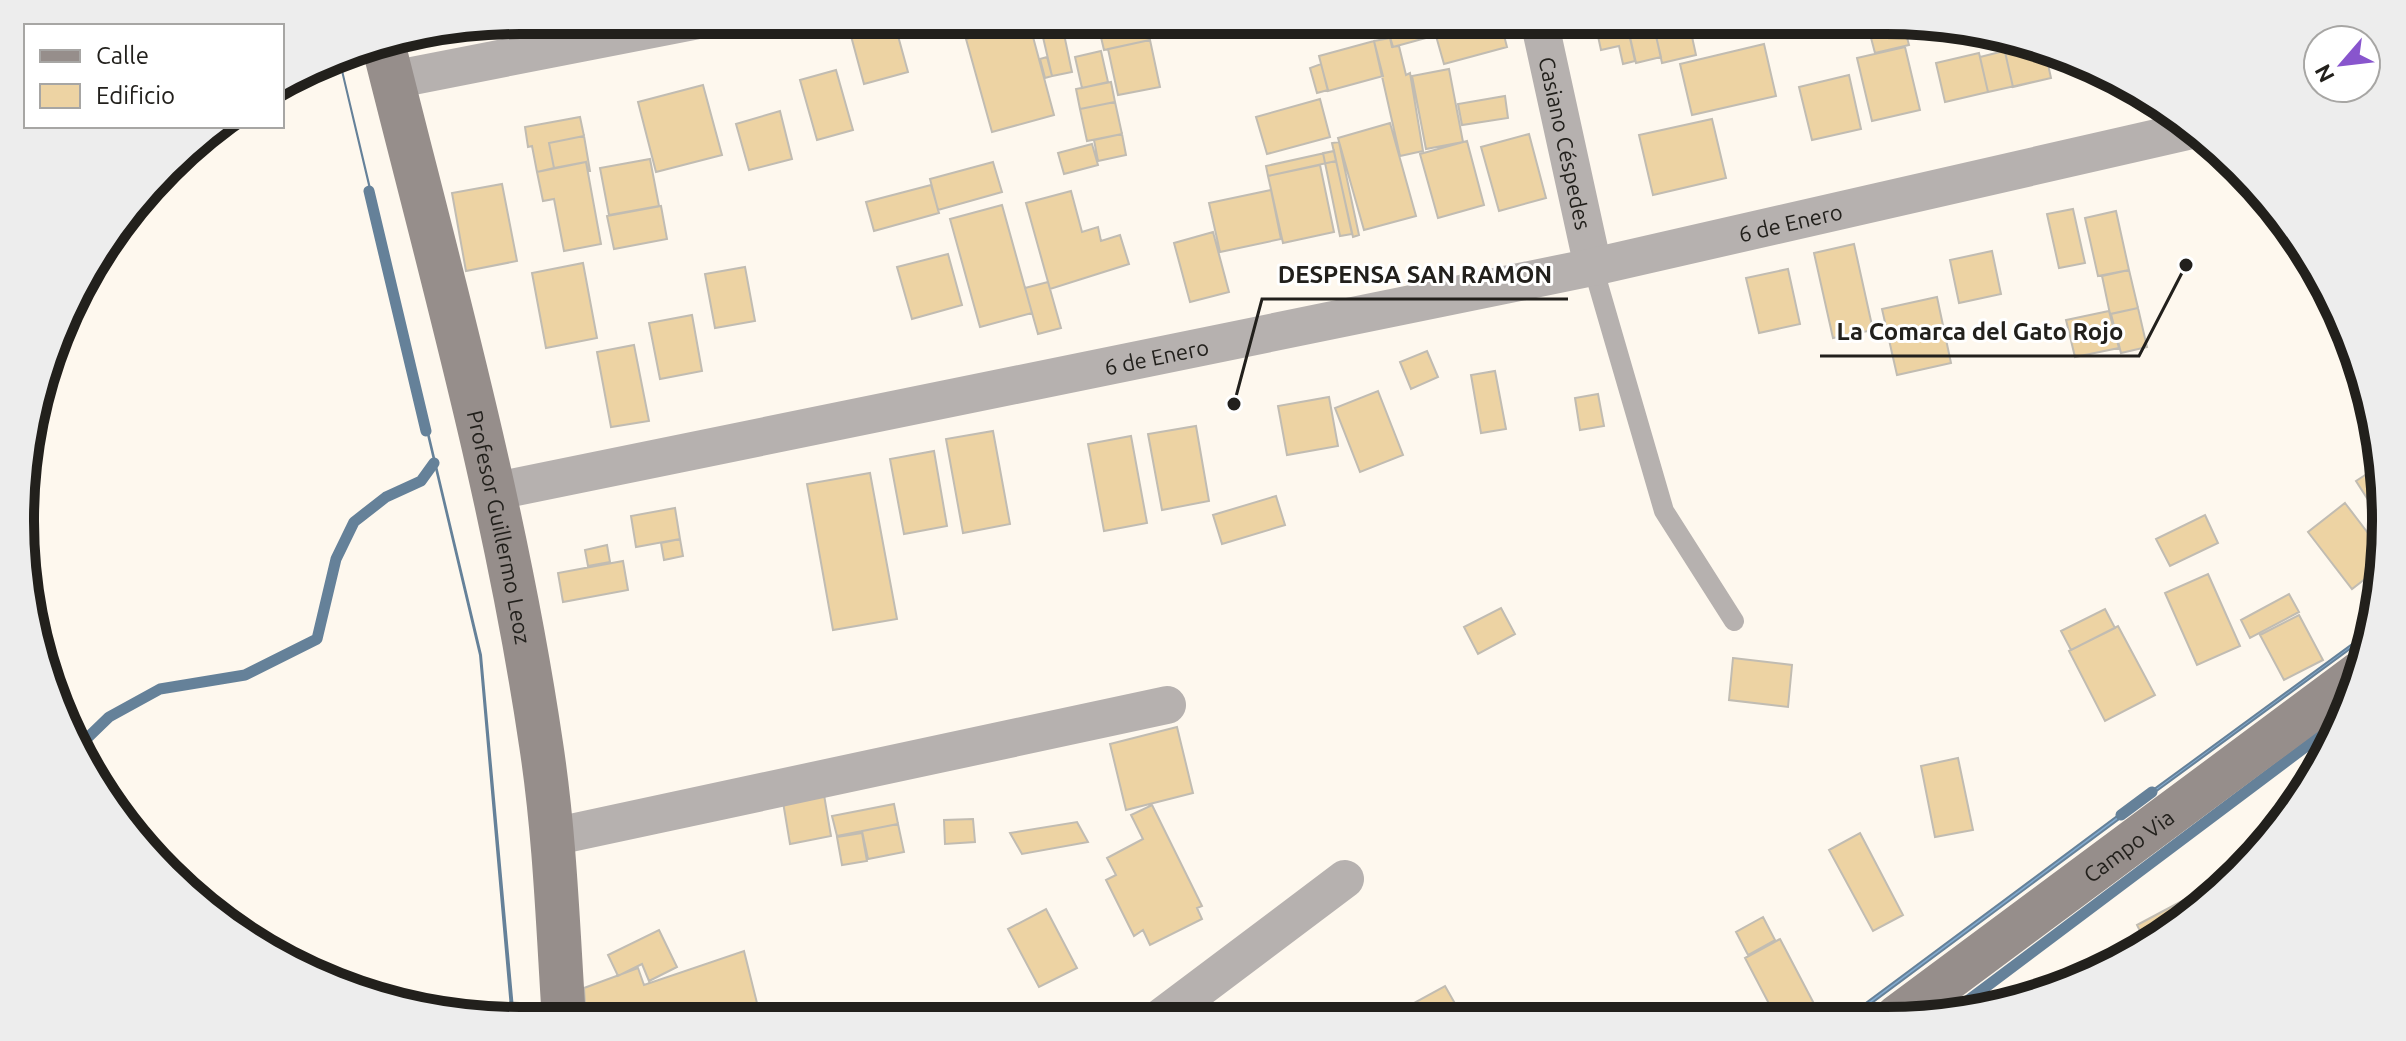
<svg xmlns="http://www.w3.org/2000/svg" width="2406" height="1041" viewBox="0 0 2406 1041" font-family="Ubuntu,sans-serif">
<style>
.water{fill:#82aacf;stroke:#658199;stroke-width:2}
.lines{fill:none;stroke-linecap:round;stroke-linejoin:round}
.stream{stroke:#658199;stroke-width:11}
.building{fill:#edd3a3;stroke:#c1bcb2;stroke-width:2}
.lane{stroke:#b6b1af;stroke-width:20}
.street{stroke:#b6b1af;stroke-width:38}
.secondary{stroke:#968e8b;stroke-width:44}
.labels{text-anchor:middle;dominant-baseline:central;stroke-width:6;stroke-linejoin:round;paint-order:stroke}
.street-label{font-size:22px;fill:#22201c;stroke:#fff}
.rim{fill:none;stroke:#22201c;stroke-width:10}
.leader{fill:none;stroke:#22201c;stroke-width:3}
.callout-dot{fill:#22201c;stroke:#fff;stroke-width:3}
.callout-label{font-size:24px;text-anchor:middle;font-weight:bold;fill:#22201c;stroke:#fff;stroke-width:6;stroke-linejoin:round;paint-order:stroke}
</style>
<rect width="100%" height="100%" fill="#fef8ee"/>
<path class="water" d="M339,58l142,597 33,365h-2l-32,-365z
M2366,634l-1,4 -222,163 -1,-3z
M2344,713l-4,7 -394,297h-5z
M2132,805l2,3 -281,209h-6z"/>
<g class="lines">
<path class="stream" d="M369,191l57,240
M78,747l31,-30 51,-28 85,-14 72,-36 19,-80 18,-37 32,-25 35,-16 13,-18
M2121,815l31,-23
M1946,1017l394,-296"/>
</g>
<path class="building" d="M1039,20h22l11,52 -20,4z
M1097,20h49l4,20 -46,10z
M1382,20h33l-31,8z
M1415,20h49l2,7 -73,20 -6,-20z
M1468,20h32l7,27 -63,17 -8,-28 29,-9 -1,-6z
M1613,20h13l9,41 -12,3 -4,-18 -18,4 -5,-23 18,-4z
M1626,20h26l9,37 -25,6z
M1675,20h26l-25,6z
M1777,20h53l1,5 -50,12z
M1029,22l25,93 -62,17 -26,-93z
M1689,23l7,32 -34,8 -7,-32z
M895,25l13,47 -44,12 -13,-48z
M1904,26l5,19 -34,8 -5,-19z
M468,29l-51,17 -3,-8z
M1390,38l2,9 7,-1 7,29 4,-2 13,78 -23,5 -26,-115z
M2002,39l42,7 7,32 -38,9z
M1150,40l10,47 -42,8 -10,-46z
M1374,41l9,35 -55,15 -9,-35z
M1764,44l12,52 -84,19 -12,-51z
M2032,44l12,2 7,32 -63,14 -8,-35z
M1905,47l15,63 -48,11 -15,-63z
M1101,51l7,31 -26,6 -7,-31z
M1979,53l9,39 -43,10 -9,-39z
M1047,57l5,19 -7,2 -5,-19z
M2065,57l17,10 -14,3z
M1321,64l7,26 -11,3 -7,-25z
M1449,69l14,73 -37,7 -14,-73z
M836,70l17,60 -36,10 -17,-60z
M1849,75l12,54 -49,11 -13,-53z
M1111,82l4,20 -35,7 -4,-20z
M703,85l19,70 -66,17 -18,-70z
M1505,96l3,22 -46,7 -4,-21z
M1320,99l10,38 -63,17 -11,-37z
M1115,102l7,32 -35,7 -7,-32z
M780,111l12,48 -43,11 -13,-46z
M580,117l4,19 -35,7 5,25 -17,4 -5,-26 -4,1 -3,-20z
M1712,119l14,59 -73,17 -14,-60z
M1390,123l26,93 -52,14 -26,-92z
M1122,134l4,21 -28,6 -4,-21z
M1529,134l17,64 -47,13 -18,-64z
M584,136l6,35h-2l-2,-9 -32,6 -5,-25z
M1467,141l17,64 -46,13 -18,-64z
M1339,142l20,93 -6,2 -21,-94z
M1092,144l6,21 -34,9 -6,-21z
M1334,151l2,10 -68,15 -2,-10z
M1334,151l18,83 -12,2 -17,-83z
M650,159l9,47 -50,9 -9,-47z
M586,162l15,82 -37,7 -10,-52 -11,2 -6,-29z
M993,162l9,30 -64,18 -8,-31z
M1320,165l14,67 -51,11 -15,-67z
M502,184l15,77 -51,10 -14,-78z
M931,185l8,28 -65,18 -8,-29z
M1271,190l10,49 -61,13 -11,-49z
M1071,191l11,41 16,-5 3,14 19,-6 9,29 -79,25 -24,-86z
M1002,205l30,108 -52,14 -30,-108z
M661,206l6,33 -53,10 -7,-33z
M2073,209l12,54 -26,5 -12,-54z
M2116,211l13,59 -31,6 -13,-58z
M1213,232l16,60 -39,10 -16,-59z
M1854,244l19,86 -40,8 -19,-85z
M1992,251l9,43 -42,9 -9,-43z
M948,254l14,51 -50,14 -15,-52z
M583,263l14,75 -51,10 -14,-75z
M745,267l10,54 -40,7 -10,-54z
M1788,269l12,55 -41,9 -13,-55z
M2129,270l9,38 -28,6 -8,-38z
M1048,282l13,46 -23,6 -13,-46z
M1937,297l14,66 -54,12 -15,-66z
M2138,308l9,39 -26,6 -10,-39z
M2109,311l10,37 -44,9 -9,-37z
M692,315l10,56 -42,8 -11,-56z
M634,345l15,76 -38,6 -14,-75z
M1427,351l11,26 -27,12 -11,-27z
M1495,371l11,58 -25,4 -10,-58z
M1378,391l25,64 -43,17 -25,-64z
M1598,394l6,32 -24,4 -5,-32z
M1329,397l9,49 -51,9 -9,-49z
M1196,426l13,75 -47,9 -14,-76z
M993,431l17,93 -47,9 -17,-94z
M1131,436l16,87 -43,8 -16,-87z
M934,451l13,75 -43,8 -14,-75z
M2379,466l6,22 -4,32 -25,-39z
M870,473l27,146 -64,11 -26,-146z
M1276,496l9,29 -63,19 -9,-29z
M2345,503l32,42 -3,27 -22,17 -44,-57z
M675,508l5,31 -44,8 -5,-31z
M2205,515l13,28 -48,23 -14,-27z
M680,539l3,17 -19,4 -3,-17z
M607,545l3,17 -22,4 -3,-16z
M623,561l5,29 -65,12 -5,-29z
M2208,574l32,72 -43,19 -32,-72z
M2289,594l10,18 -49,26 -9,-18z
M1501,608l14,26 -37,20 -14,-27z
M2105,609l10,19 -44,22 -10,-19z
M2299,615l24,45 -39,20 -24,-45z
M2118,626l37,69 -50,26 -36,-70z
M1733,658l59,7 -4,42 -59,-7z
M1177,727l16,66 -67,17 -16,-66z
M1958,758l15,72 -38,7 -14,-71z
M823,789l8,47 -41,8 -8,-48z
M894,804l4,20 -61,12 -5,-20z
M1152,805l50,101 -5,2 5,11 -52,26 -7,-15 -9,6 -28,-56 10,-5 -9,-17 36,-19 -12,-24z
M973,819l2,23 -30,2 -1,-24z
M1077,822l11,20 -66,12 -12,-21z
M898,824l6,28 -36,7 -6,-28z
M862,833l5,28 -25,4 -5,-28z
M1860,833l43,82 -30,16 -44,-81z
M2229,876l-38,41 -45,26 -9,-18z
M1046,909l31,59 -38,19 -31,-58z
M1763,917l12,23 -27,15 -12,-23z
M659,930l18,37 -28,14 -7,-17 -24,12 -10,-21z
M1780,939l41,78h-45l-31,-59z
M744,951l14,56 -37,13 -135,1 -2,-33 54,-20 6,17z
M1445,986l12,21 -21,11h-30l-5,-8z
M1455,1008l5,10h-24z"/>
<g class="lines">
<path class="lane" d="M1593,267l71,244 70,110"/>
<g class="street">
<path id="s1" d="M1539,20l54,247"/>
<path d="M392,80l306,-60"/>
<path id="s2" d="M496,491l1097,-224 599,-137"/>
<path d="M552,837l615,-132"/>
<path d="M1159,1019l186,-140"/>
</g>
<g class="secondary">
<path id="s3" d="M383,43c58,232 123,463 158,701 14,91 17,185 23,277"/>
<path id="s4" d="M1897,1017l463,-344"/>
</g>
</g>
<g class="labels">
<g class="street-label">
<text stroke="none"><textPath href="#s1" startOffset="126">Casiano Céspedes</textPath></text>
<text stroke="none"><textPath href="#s2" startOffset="1322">6 de Enero</textPath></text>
<text stroke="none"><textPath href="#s2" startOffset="674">6 de Enero</textPath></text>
<text stroke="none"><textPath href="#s3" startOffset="498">Profesor Guillermo Leoz</textPath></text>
<text stroke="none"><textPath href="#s4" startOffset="288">Campo Via</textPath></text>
</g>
</g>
<path d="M0 0H2406V1041H0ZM520 34H1886A486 486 0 0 1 2372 520V521A486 486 0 0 1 1886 1007H520A486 486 0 0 1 34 521V520A486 486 0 0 1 520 34Z" fill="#ededed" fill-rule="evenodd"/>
<path class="rim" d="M520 34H1886A486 486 0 0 1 2372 520V521A486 486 0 0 1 1886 1007H520A486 486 0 0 1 34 521V520A486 486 0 0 1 520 34Z"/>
<path class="leader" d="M1234 404L1262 299H1568M2186 265L2139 356H1820"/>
<g class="callout-dot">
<circle cx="1234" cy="404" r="8"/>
<circle cx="2186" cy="265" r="8"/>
</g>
<g class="callout-label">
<text x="1415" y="283">DESPENSA SAN RAMON</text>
<text x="1980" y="340">La Comarca del Gato Rojo</text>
</g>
<rect x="24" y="24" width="260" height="104" fill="#ffffff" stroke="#a7a6a4" stroke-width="2"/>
<rect x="40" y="50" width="40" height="12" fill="#968e8b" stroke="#a7a6a4" stroke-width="2"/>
<text x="96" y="64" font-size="24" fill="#22201c">Calle</text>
<rect x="40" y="84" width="40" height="24" fill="#edd3a3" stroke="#a7a6a4" stroke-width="2"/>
<text x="96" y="104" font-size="24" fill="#22201c">Edificio</text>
<g transform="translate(2342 64) rotate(242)"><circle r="38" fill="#ffffff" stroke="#a7a6a4" stroke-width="2"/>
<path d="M0-6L14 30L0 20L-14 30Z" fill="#8855cd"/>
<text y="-12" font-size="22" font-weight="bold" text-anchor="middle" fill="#22201c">N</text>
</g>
</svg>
